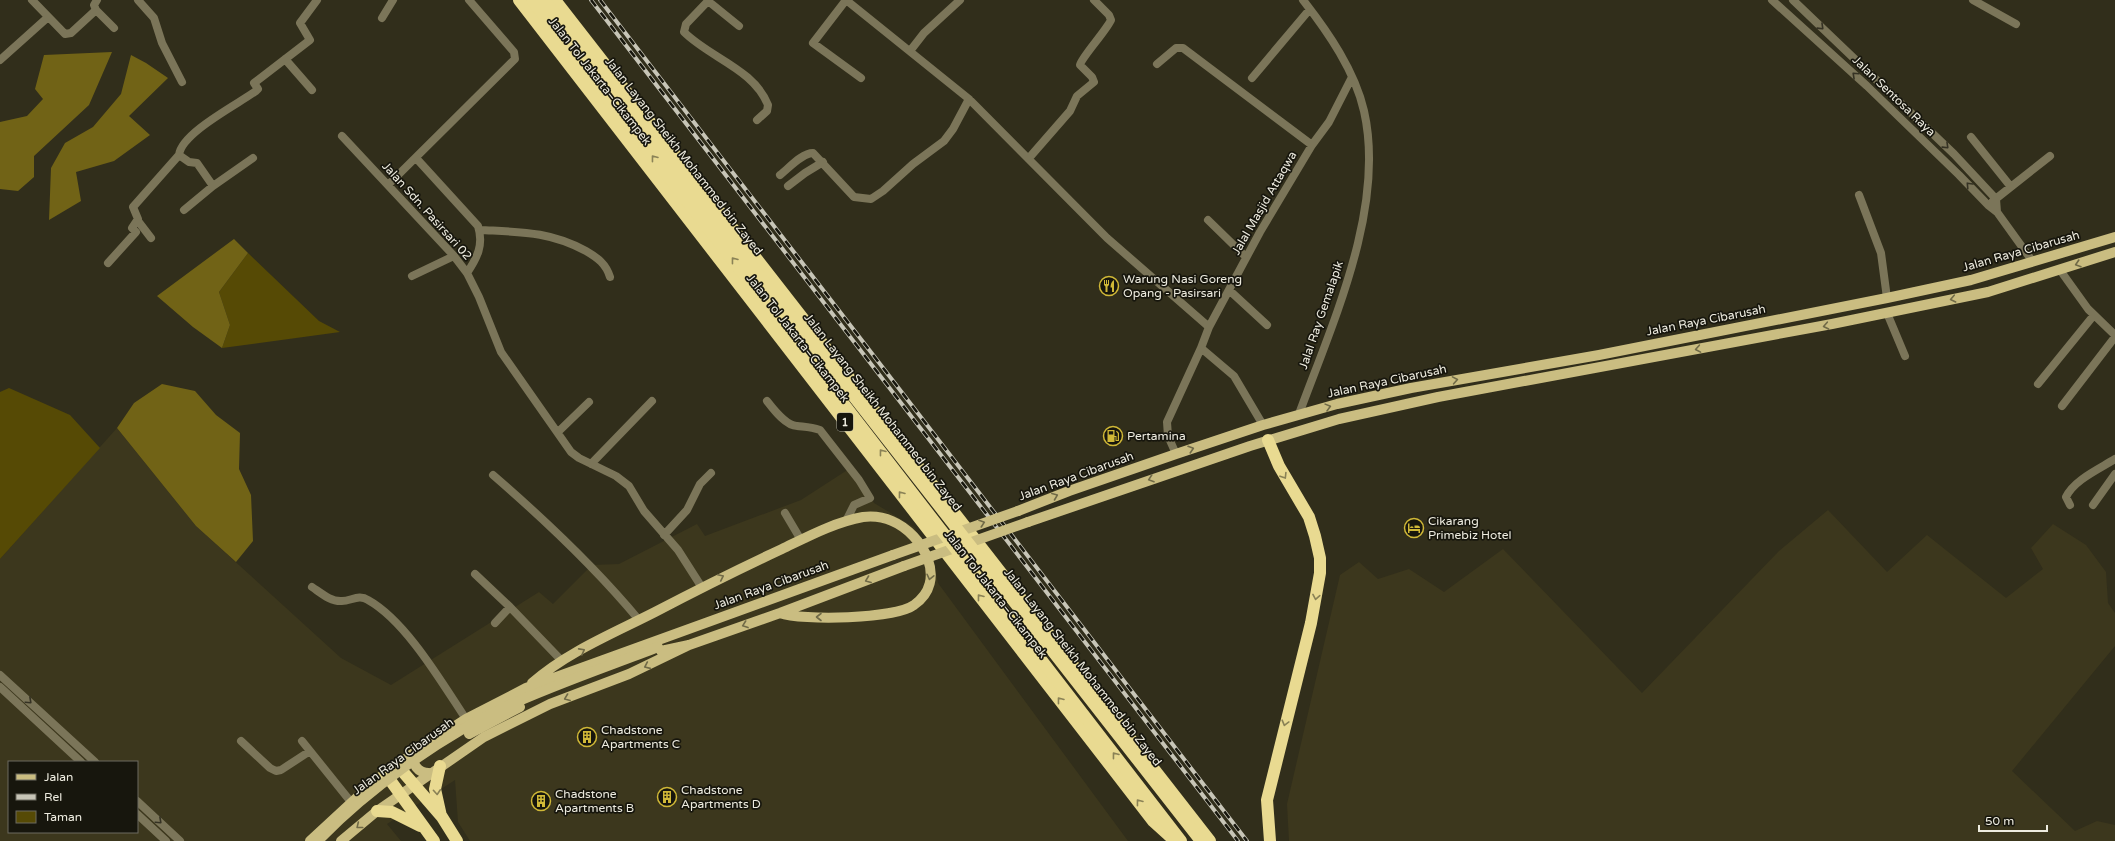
<svg xmlns="http://www.w3.org/2000/svg" width="2115" height="841" viewBox="0 0 2115 841" font-family="'Varela Round',sans-serif">
<style>
.built{fill:#3c371d;fill-rule:evenodd}
.green{fill:#564a05}
.forest{fill:#716316}
.lines{fill:none;stroke-linecap:round;stroke-linejoin:round}
.street{stroke:#7b7559;stroke-width:8}
.primary{stroke:#cabd81;stroke-width:10}
.highway{stroke:#e9da91;stroke-width:12}
.rail-casing{stroke:#c7c5b7;stroke-width:4}
.rail{stroke:#17160d;stroke-width:2.5;stroke-dasharray:8;stroke-linecap:butt}
.primary-bridge{stroke:#cabd81;stroke-width:10}
.highway-bridge{stroke:#e9da91;stroke-width:12}
.oneway{stroke:#353224}
.oneway2{stroke:#8a8256}
.oneway3{stroke:#706a47}
.labels{text-anchor:middle;dominant-baseline:central;stroke-width:3.5;stroke-linejoin:round;paint-order:stroke}
.shield{fill:#17160d;stroke:#adaba0;stroke-width:1}
.shield-label{font-size:11px;font-weight:bold;fill:#edebdf}
.street-label{font-size:12px;fill:#edebdf;stroke:#17160d}
.poi-label{font-size:12px;fill:#edebdf;stroke:#17160d;text-anchor:start}
</style>
<rect width="100%" height="100%" fill="#312e1b"/>
<path class="built" d="M117,428l79,98 145,132 50,27 148,-93 14,12 39,-39 27,-1 78,-40 8,12 96,-36 51,-33 22,36 40,24 20,37 4,19 190,258h-658l-12,-19 -3,-42 -68,44 14,17h-401v-282zM9,762h128v70h-128z
M1828,510l59,62 40,-37 79,63 37,-29 -12,-21 22,-24 33,21 20,27 2,31 7,10v33l-103,125 63,60 22,-10 18,4v16h-826l-2,-37 53,-229 19,-13 19,17 31,-10 35,23 59,-43 139,144 137,-142z"/>
<path class="green" d="M248,253l71,68 21,11 -118,16 8,-23 -11,-33z
M9,388l61,27 30,33 -100,111v-167z"/>
<path class="forest" d="M112,52l-23,53 -55,51v21l-16,14 -18,-2v-67l27,-6 16,-17 -8,-10 9,-34z
M131,55l15,8 22,15 -39,38 21,19 -36,26 -38,11 5,29 -32,19 2,-52 14,-25 28,-16 28,-33z
M234,239l14,14 -29,39 11,33 -8,23 -29,-21 -36,-31z
M162,384l33,7 21,24 24,18 -1,36 12,26 2,46 -17,21 -40,-36 -79,-98 17,-25z"/>
<g class="lines">
<path class="street" d="M32,0l33,34 6,-1 25,-23 18,18
M138,0l16,18 8,25 20,39
M709,0l-23,24 -2,8c26,26 70,37 84,73l-1,6 -10,9
M846,0l123,99 138,139 102,89
M846,0l-33,43 48,35
M1772,0l95,86 92,89 29,30 9,7 36,50
M1793,0l161,154 42,45 1,13
M1973,0l43,24
M708,1l31,25
M96,10l-2,-5 3,-5
M382,18l11,-18
M910,51l14,-18 36,-33
M285,59l27,31
M0,60l47,-42
M1157,64l19,-16h7l129,97
M1252,78l58,-69
M342,136l112,120 13,17 12,24 22,55 70,100 8,6 37,18 13,10 15,25 34,39 23,36
M1971,137l40,50
M179,155l10,7 8,1 16,23
M416,158l62,68c6,19 -1,32 -11,47
M1029,158l41,-47 7,-15 17,-14 -2,-5 -12,-12c1,-7 26,-34 31,-45l-2,-5 -15,-15
M780,175c9,-7 22,-22 33,-22l41,44 17,2 12,-8 30,-27 31,-23 9,-12 16,-30
M388,185l127,-126 -1,-7 -45,-52
M788,186l17,-13 18,-11
M1859,195l22,58 6,45
M1993,201l57,-45
M184,210l29,-24 40,-28
M1208,220l38,37
M138,221l13,17
M480,230c39,2 70,1 106,21 12,7 20,13 24,26
M108,263l28,-31 -4,-4 6,-9 -5,-12 46,-52c2,-22 59,-51 77,-64l2,-2 -4,-6 56,-43 -10,-17 17,-23
M2060,270l28,39 27,26
M412,276l42,-20
M1229,290l38,35
M1887,313l18,43
M1201,348l33,28 29,49
M2038,384l56,-69
M767,401c7,9 19,25 30,25 8,1 14,1 23,4l39,50 11,18 -16,7 -8,16
M2062,406l53,-69
M1299,414c33,-90 87,-206 65,-303 -9,-40 -36,-79 -61,-111
M558,432l31,-30
M1176,454l-8,-18 -1,-14 34,-74 8,-21 51,-95 52,-87 17,-23 23,-45
M591,464l61,-63
M493,475c52,45 102,92 146,145
M2070,505l-4,-8c8,-17 33,-28 49,-38
M2093,505l22,-31
M785,513l16,27
M664,535l23,-25 13,-26 11,-11
M475,574l35,33 52,54
M312,587c9,6 19,15 30,14 9,0 17,-7 26,-1 38,21 74,83 98,119
M495,623l15,-16
M0,675l95,87
M0,687l81,75
M241,741l29,27 6,3 5,-1 29,-19
M302,741l49,61
M137,801l43,40
M137,814l29,27"/>
<path class="primary" d="M1018,511l51,-20 107,-37 87,-29 74,-21 74,-16 188,-33 288,-57 84,-18 144,-43
M1028,522l222,-76 89,-27 99,-22 394,-73 156,-32 127,-40
M661,651l28,-6 91,-32 124,-47
M532,683c35,-31 82,-50 123,-71 42,-22 84,-43 127,-63 25,-12 53,-27 81,-32 9,-1 20,0 29,4 31,13 57,60 22,84 -19,14 -112,16 -134,8
M414,753c-3,11 4,20 15,20
M310,841l66,-61 39,-28 51,-33 60,-31 367,-133
M341,841l36,-30 107,-74 66,-33 79,-30 60,-29"/>
<path class="highway" d="M519,0l634,821 22,20
M555,0l655,841
M1268,440l11,26 30,51 6,19 5,22v15l-9,50 -44,177 3,41
M397,765l45,52 15,24
M440,766l-5,23 6,27
M385,773l49,68
M377,811l15,1 28,14"/>
<defs>
<path id="rail" d="M591,0l647,841
M600,0l647,841"/>
</defs>
<use href="#rail" class="rail-casing"/>
<use href="#rail" class="rail"/>
<path class="primary-bridge" d="M893,555l125,-44
M904,566l124,-44
M469,734l51,-27
M318,841c48,-50 121,-103 185,-133 50,-23 103,-41 155,-61"/>
<path class="highway-bridge" d="M532,0l649,841
M544,0l657,841"/>
</g>
<defs><path id="oneway-chevron" d="M-2-3.5L2.5 0L-2 3.5" fill="none" stroke-width="1.6" stroke-linecap="round" stroke-linejoin="round"/></defs>
<g class="oneway">
<use href="#oneway-chevron" transform="translate(1821 27) rotate(44)"/>
<use href="#oneway-chevron" transform="translate(1855 75) rotate(-137)"/>
<use href="#oneway-chevron" transform="translate(1946 146) rotate(44)"/>
<use href="#oneway-chevron" transform="translate(1969 185) rotate(-133)"/>
<use href="#oneway-chevron" transform="translate(29 701) rotate(43)"/>
<use href="#oneway-chevron" transform="translate(159 821) rotate(43)"/>
</g>
<g class="oneway2">
<use href="#oneway-chevron" transform="translate(654 158) rotate(-128)"/>
<use href="#oneway-chevron" transform="translate(734 260) rotate(-128)"/>
<use href="#oneway-chevron" transform="translate(882 452) rotate(-128)"/>
<use href="#oneway-chevron" transform="translate(1284 476) rotate(58)"/>
<use href="#oneway-chevron" transform="translate(901 494) rotate(-128)"/>
<use href="#oneway-chevron" transform="translate(980 597) rotate(-128)"/>
<use href="#oneway-chevron" transform="translate(1316 597) rotate(100)"/>
<use href="#oneway-chevron" transform="translate(1060 700) rotate(-128)"/>
<use href="#oneway-chevron" transform="translate(1285 723) rotate(105)"/>
<use href="#oneway-chevron" transform="translate(1115 755) rotate(-128)"/>
<use href="#oneway-chevron" transform="translate(437 792) rotate(86)"/>
<use href="#oneway-chevron" transform="translate(1139 802) rotate(-128)"/>
</g>
<g class="oneway3">
<use href="#oneway-chevron" transform="translate(2078 264) rotate(162)"/>
<use href="#oneway-chevron" transform="translate(1953 299) rotate(168)"/>
<use href="#oneway-chevron" transform="translate(1826 326) rotate(169)"/>
<use href="#oneway-chevron" transform="translate(1698 349) rotate(170)"/>
<use href="#oneway-chevron" transform="translate(1455 380) rotate(-10)"/>
<use href="#oneway-chevron" transform="translate(1328 407) rotate(-15)"/>
<use href="#oneway-chevron" transform="translate(1191 449) rotate(-18)"/>
<use href="#oneway-chevron" transform="translate(1151 479) rotate(161)"/>
<use href="#oneway-chevron" transform="translate(1055 496) rotate(-22)"/>
<use href="#oneway-chevron" transform="translate(982 523) rotate(-19)"/>
<use href="#oneway-chevron" transform="translate(721 577) rotate(-25)"/>
<use href="#oneway-chevron" transform="translate(930 577) rotate(103)"/>
<use href="#oneway-chevron" transform="translate(868 580) rotate(159)"/>
<use href="#oneway-chevron" transform="translate(819 617) rotate(-180)"/>
<use href="#oneway-chevron" transform="translate(745 625) rotate(160)"/>
<use href="#oneway-chevron" transform="translate(582 651) rotate(-28)"/>
<use href="#oneway-chevron" transform="translate(647 666) rotate(156)"/>
<use href="#oneway-chevron" transform="translate(567 698) rotate(159)"/>
<use href="#oneway-chevron" transform="translate(359 826) rotate(141)"/>
</g>
<defs>
<symbol id="restaurant-ring" viewBox="-11 -11 22 22"><circle r="9.5" fill="#17160d" stroke="#d0b837" stroke-width="1.5"/><path d="M-5-6h1v4h1v-4h1v4h1v-4h1v5L-1.5 .5V6h-2V.5L-5-1ZM5-6V6H3V1.5H1.5Q1.5-4 5-6Z" fill="#d0b837"/></symbol>
<symbol id="fuel-ring" viewBox="-11 -11 22 22"><circle r="9.5" fill="#17160d" stroke="#d0b837" stroke-width="1.5"/><path d="M-5.5-6h7V0h2V4h1.3V-2.5L3-4.5l.8-.8L6-3V5H2.5V1h-1V6h-7ZM-4.2-4.7v3.2H.2V-4.7Z" fill="#d0b837"/></symbol>
<symbol id="hotel-ring" viewBox="-11 -11 22 22"><circle r="9.5" fill="#17160d" stroke="#d0b837" stroke-width="1.5"/><path d="M-6-4.5h1.5V1H6V5H4.5V3h-9V5H-6ZM-4 0a1.8 1.8 0 1 1 3.6 0ZM.5 0V-2.5h3Q6-2.5 6 0Z" fill="#d0b837"/></symbol>
<symbol id="building-ring" viewBox="-11 -11 22 22"><circle r="9.5" fill="#17160d" stroke="#d0b837" stroke-width="1.5"/><path d="M-4-6H4V6H1V3H-1V6H-4ZM-2.5-4.3h1.7v1.8h-1.7ZM.8-4.3h1.7v1.8H.8ZM-2.5-1h1.7V.8h-1.7ZM.8-1h1.7V.8H.8Z" fill="#d0b837"/></symbol>
</defs>
<g fill-rule="evenodd">
<use href="#restaurant-ring" x="1098" y="275" width="22" height="22"/>
<use href="#fuel-ring" x="1102" y="425" width="22" height="22"/>
<use href="#hotel-ring" x="1403" y="517" width="22" height="22"/>
<use href="#building-ring" x="576" y="726" width="22" height="22"/>
<use href="#building-ring" x="656" y="786" width="22" height="22"/>
<use href="#building-ring" x="530" y="790" width="22" height="22"/>
</g>
<g class="labels">
<rect class="shield" x="837" y="413" width="16" height="18" rx="3"/>
<g class="shield-label">
<text x="845" y="422">1</text>
</g>
<g class="street-label">
<text transform="translate(600 81) rotate(52)">Jalan Tol Jakarta–Cikampek</text>
<text transform="translate(1894 96) rotate(44)">Jalan Sentosa Raya</text>
<text transform="translate(684 156) rotate(52)">Jalan Layang Sheikh Mohammed bin Zayed</text>
<text transform="translate(1264 203) rotate(-60)">Jalal Masjid Attaqwa</text>
<text transform="translate(427 211) rotate(48)">Jalan Sdn. Pasirsari 02</text>
<text transform="translate(2021 251) rotate(-16)">Jalan Raya Cibarusah</text>
<text transform="translate(1321 315) rotate(-71)">Jalal Ray Gemalapik</text>
<text transform="translate(1706 320) rotate(-11)">Jalan Raya Cibarusah</text>
<text transform="translate(798 338) rotate(52)">Jalan Tol Jakarta–Cikampek</text>
<text transform="translate(1387 381) rotate(-12)">Jalan Raya Cibarusah</text>
<text transform="translate(883 412) rotate(52)">Jalan Layang Sheikh Mohammed bin Zayed</text>
<text transform="translate(1076 476) rotate(-20)">Jalan Raya Cibarusah</text>
<text transform="translate(771 585) rotate(-20)">Jalan Raya Cibarusah</text>
<text transform="translate(996 594) rotate(52)">Jalan Tol Jakarta–Cikampek</text>
<text transform="translate(1083 667) rotate(52)">Jalan Layang Sheikh Mohammed bin Zayed</text>
<text transform="translate(403 756) rotate(-36)">Jalan Raya Cibarusah</text>
</g>
<g class="poi-label">
<text x="1123" y="279">Warung Nasi Goreng<tspan x="1123" dy="14">Opang - Pasirsari</tspan></text>
<text x="1127" y="436">Pertamina</text>
<text x="1428" y="521">Cikarang<tspan x="1428" dy="14">Primebiz Hotel</tspan></text>
<text x="601" y="730">Chadstone<tspan x="601" dy="14">Apartments C</tspan></text>
<text x="681" y="790">Chadstone<tspan x="681" dy="14">Apartments D</tspan></text>
<text x="555" y="794">Chadstone<tspan x="555" dy="14">Apartments B</tspan></text>
</g>
</g>
<rect x="8" y="761" width="130" height="72" fill="#17160d" stroke="#6d6b61"/>
<rect x="16" y="774" width="20" height="6" fill="#cabd81" stroke="#6d6b61"/>
<text x="44" y="781" font-size="12" fill="#edebdf">Jalan</text>
<rect x="16" y="794" width="20" height="6" fill="#c7c5b7" stroke="#6d6b61"/>
<text x="44" y="801" font-size="12" fill="#edebdf">Rel</text>
<rect x="16" y="811" width="20" height="12" fill="#564a05" stroke="#6d6b61"/>
<text x="44" y="821" font-size="12" fill="#edebdf">Taman</text>
<path d="M1979 825v6h68v-6" fill="none" stroke="#edebdf" stroke-width="2"/>
<text x="1985" y="825" font-size="12" fill="#edebdf" stroke="#17160d" stroke-width="3" paint-order="stroke">50 m</text>
</svg>
